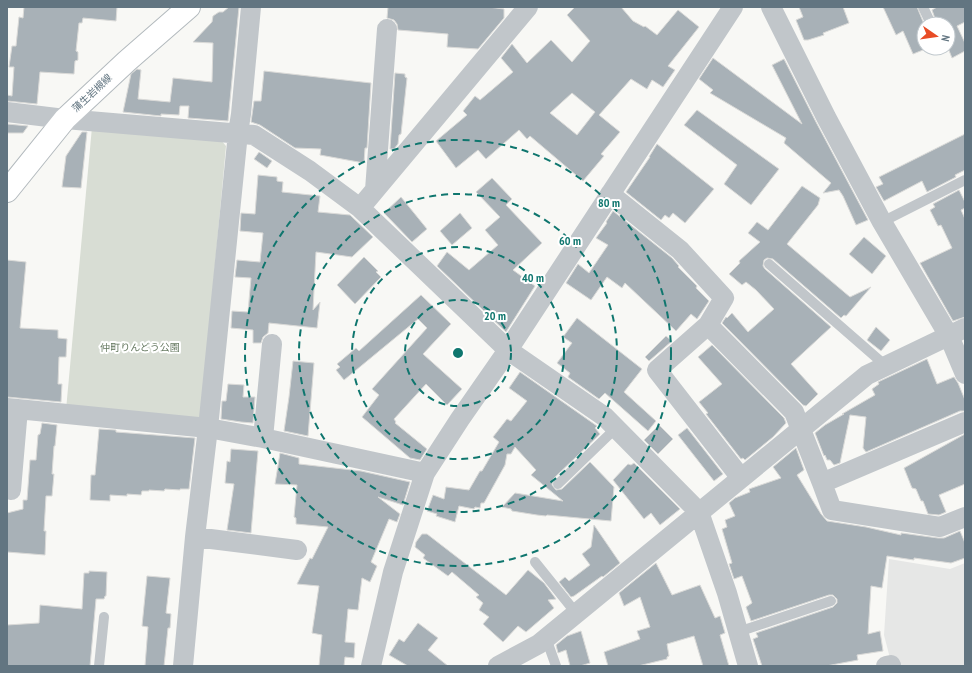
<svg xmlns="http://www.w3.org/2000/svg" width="972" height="673" viewBox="0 0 972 673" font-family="'PT Sans Narrow','Noto Sans JP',sans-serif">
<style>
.built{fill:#e6e7e6}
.green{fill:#d8ddd4}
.building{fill:#a8b1b7;stroke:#dadad8;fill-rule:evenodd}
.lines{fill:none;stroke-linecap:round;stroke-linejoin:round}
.secondary-casing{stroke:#b3babe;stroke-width:24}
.lane{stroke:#c1c6ca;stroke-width:10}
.street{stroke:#c1c6ca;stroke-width:20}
.secondary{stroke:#fff;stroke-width:22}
.ring{fill:none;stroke:#0f766e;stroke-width:2;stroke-dasharray:7 5}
.labels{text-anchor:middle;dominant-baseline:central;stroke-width:4;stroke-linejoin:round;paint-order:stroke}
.street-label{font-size:10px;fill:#627581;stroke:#fff}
.park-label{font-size:10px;fill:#667961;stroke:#fff}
.centre{fill:#0f766e;stroke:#fff;stroke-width:2}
.ring-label{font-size:12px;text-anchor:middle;font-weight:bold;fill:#0f766e;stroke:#fff;stroke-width:4;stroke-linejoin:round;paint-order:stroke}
</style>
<rect width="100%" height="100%" fill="#f8f8f5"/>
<path class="built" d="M889,559l61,10 15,-6v103h-73l-8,-31z"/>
<path class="green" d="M92,127l128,12 6,7 -25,271 -5,4 -130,-11z"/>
<path class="building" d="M24,7h93l-1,14 -33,-3 -1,5h-3l-3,28 2,1v8l-3,1 -1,13 -34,-2 -3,32 -30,-3v-6l5,1 2,-29h-5l3,-21h4l3,-29 4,1z
M229,7h10l-11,114 -40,-3 1,-12h-9l-1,9 -18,-1v2l-38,-4 8,-38 6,-5 4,1 -3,29 32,3 3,-24 39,4 1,-39 -20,-1 19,-20 1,-6 6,-4h4z
M388,7h100l16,2v9l-26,31 -31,-2 1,-13 -50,-4 -1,-6 -3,-4 -7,-2z
M575,7h46l12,14 11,6 1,-1 12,9 21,-25 21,17 -31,39 7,4 -12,17 -11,-7 -5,9 -16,-10 -32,36 21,17 -19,22 3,2 -21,25 -53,-45 -3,3 -8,-9 -33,29 -8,-9 -22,18 -20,-27 31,-26 -4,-4 12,-15 5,4 33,-28 -12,-14 11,-14 15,19 24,-23 21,22 18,-21 -23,-26zM572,93l23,19 -18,23 -27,-22z
M799,7h44l6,16 -26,10 1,2 -16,5h-4l-8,-20 7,-3z
M883,7h34l7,17v24h4l-15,6 -10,-23 -7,4z
M937,7h28v15l-8,4 8,17v8l-13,7 -4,-10v-24h-11l-5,-14z
M713,58l89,66 -30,-59 12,-6 32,63 52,98 -12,5 -13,-29 -4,-6 -16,3 8,-10 -47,-40 2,-5 -76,-45 3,-3 -14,-11z
M264,71l107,12 -4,65h-2l-1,15 -44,-8 1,-6 -26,-1 -35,-23 -9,-3 3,-21h7z
M395,73l10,1v3l2,1 -6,56 -2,1 -1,9 -4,5h-4z
M697,110l82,59 -28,36 -27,-21 13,-19 -53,-40z
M7,124l21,2 -5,7h-16z
M82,132h5l-6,56 -19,-1 4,-31z
M965,134v36l-10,5 1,2 -29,15 -5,-11 -38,20 -8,-14 7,-3 -4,-7z
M657,144l57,45 -29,34 -12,-10 -4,5 -4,-3 -4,5 -35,-28 24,-35h-1z
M259,152l13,9 -5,7 -13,-9z
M258,175l19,2v4l6,1 -1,10 38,4 -2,16 32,3 23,22 -21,20 -36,-5 -3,58 7,-8 -3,26 -48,-5 -1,10 -5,4 -2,6h-8v-13l-22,-2 1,-17 16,1 3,-34 -16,-1 2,-17 23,2 3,-29 -23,-2 1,-18 14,1z
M492,178l20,21 -6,6 36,38 -29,27 22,16 -29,46 -69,-66 10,-14 22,18 29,-25 -13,-15 15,-13 -24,-25z
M802,186l18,12 -2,7 -31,39 63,53 21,-10 -25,29 -2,-1 -3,3 -68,-59 -6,-1 -3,2 -1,6 2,3 66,58 -40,37 27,30 -12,12 -3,-1 -81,-82 4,-6 1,1 5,-5 16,19 26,-23 -18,-19 -10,-8 -4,3 -13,-11 11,-11 -1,-2 21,-19 -12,-9 9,-11 11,8z
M959,190l6,12v6l-4,2 4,9v98l-12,4 -33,-58 32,-15 -11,-23 -3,1 -8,-16 5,-3 -2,-3z
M401,197l26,32 -15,13 -28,-29z
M613,211l59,47 7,8 -1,1 19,19 -1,2 13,13 -12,18 -6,-5 -15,17 -51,-48 -3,5 -15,-11 -16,23 -25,-17 12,-19 11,9 19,-28 -12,-7 11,-15 -1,-1z
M460,213l12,15 -20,17 -12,-14z
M864,237l22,19 -14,18 -23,-20z
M364,257l14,14 -2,1 5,5 -26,27 -18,-19z
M7,260l19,2 -6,66 38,2v8l9,1 -1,18h-7l-1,27h4l-1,18 -54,-5z
M421,295l30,29 -28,30 39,35 -15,16 -21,-21 -32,35 2,3 -1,1 32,26 -7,11 -10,-2 -48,-41 17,-22 -7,-6 55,-61 -9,-9 -74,61 -8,-10 4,-3 -3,-3 19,-16 3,3z
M577,318l65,51 -18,23 32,29 -8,10 -43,-38 -6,6 -31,-22 2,-4 -13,-10 15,-20 -9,-6z
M876,327l14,13 -9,11 -14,-11z
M666,336l6,5 -23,20 -4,-4z
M712,345l72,73 2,5 -13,14 -28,23 -2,-2 -2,1 -35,-45 2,-1 -9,-11 23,-18 -24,-27z
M927,359l10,25 17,-7 4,6 7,17v11h-5l-94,41 -3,-4 3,-31 -16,-2 -10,48 -6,2 -4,-5h-3l-2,-5 -1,1 -9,-23 10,-8 19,-11h-2l33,-19 -3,-6 7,-5 -1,-2z
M293,361l21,2 -6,73 -24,-5 5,-34z
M520,372l77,54 -2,2 5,6 -47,45 -1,6 4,5 6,-1 28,-27 24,25 -3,34 -64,-6 -1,1 -9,-1 -25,-4 -1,-2 -9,-2 13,-14 48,8 -32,-26 5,-5 -21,-23 -4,7h-4l-2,11 -21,38h-3l-1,5 -5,-1 -1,2 -15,-3 -4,16 -19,-6 1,-2 -10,-3 6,-16 11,4 2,-12 23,3 11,-19h2l17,-29 -6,-5 14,-18 4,2 16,-20 -18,-13z
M228,384l16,1 -1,12h12l-2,26 -12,-1 -20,-3 1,-18h4z
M42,423l15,2 -2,21h-1l-2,28h2l-2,22h-6l-2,35h2l-1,24 -38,-3v-39l16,-4v-9h4l3,-40h6l2,-25 2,-1z
M659,425l14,14 -15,15 -14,-14z
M687,428l36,46 -9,7 -36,-46z
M99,429l17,1v2l79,6 -6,51h-9v1l-15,-1 -1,2 -15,-1v1h-7l-1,4 -14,-1v2l-17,-1v6l-20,-1 1,-25h4z
M965,434v50l-26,11 7,17 -7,3 -11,-1 -5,-13h-2l-5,-12 -4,-1 -8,-20 52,-29z
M796,448l8,22 -7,5 24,39 6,7 39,6 35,8v-2l37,5h6l16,-7 5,12v15l-14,5 -37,-5v2l-27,-4 -5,32 -11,-2 -3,48 12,-3 3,20 -26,4 1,5 -32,6h-64l-9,-27 5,-2 -2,-4 77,-26 4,-4v-4l-4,-4h-4l-78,26 -5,-14 6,-4 -10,-27 -8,3 -5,-15 3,-1 -10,-34 5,-2 -2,-7 10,-4 -6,-13 6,-5 15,-6 -1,-3 32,-11 -8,-11z
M231,449l27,2 -7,82 -24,-3 7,-46 -9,-1 2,-22 3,1z
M280,453l19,5v6l62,7 49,11 -7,23 -25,-8 22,17 -3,8 -8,-3 -18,43 6,4 -7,16 -8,-4 -4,32 -10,-1 -3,33 10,1 -1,15 -9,-1 -1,9h-25l3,-31 -10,-2 7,-47 -22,-2 13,-26 2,1 16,-32 -32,-3v-6l-2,-1 3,-32 -22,-1z
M634,463l46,46 -20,16 -9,-12 -7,6 -31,-39 15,-16 3,1z
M594,525l26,38 -17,14 -1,-1 -28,20 -3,1 -12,-15 6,-5 4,4 21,-16 -8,-11 9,-7z
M422,534h5l79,61 22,-25 16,13 12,16 -8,1 6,8 -28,24 -8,-6 -15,16 -20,-18 6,-7 -10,-7 4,-7 -7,-6 3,-2 -27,-23 -4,4 -25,-18 2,-3 -10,-8 1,-5z
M656,563l16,32 28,-10 15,33 5,-2 5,17 -5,2 9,31h-26l-9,-30 -27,8 2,12 -2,1v2l-29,7h-30l-4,-14 36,-13 -3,-8 13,-4 -10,-30 -16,9 -5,-13z
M89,571l18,1 -1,24h-1l-1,3h-8l-6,67h-83v-41l32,-2 1,-18 42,4 2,-36h5z
M147,576l23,2 -4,35 5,1 -1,14h-2l-4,38h-19l3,-39 -6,-1z
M418,623l20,15 -10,12 20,16h-40l-19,-11 10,-16 5,3z
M581,631l9,32 -10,3h-10l-4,-16 -8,3 -2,-8 11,-9z"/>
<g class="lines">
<defs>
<path id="secondary" d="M7,191l58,-72 62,-58 62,-54"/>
</defs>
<use href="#secondary" class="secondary-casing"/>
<path class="lane" d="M923,7l8,17
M882,222l83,-42
M769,264l117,102
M558,484l58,-56
M535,562l41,51
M738,632l93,-31
M546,638l10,28
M99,666l5,-49"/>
<path class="street" d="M771,7l55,110 56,105 67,114 16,38
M7,112l58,7 189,16 56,36 50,37 148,142 97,67 94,95 28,81 21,73
M375,190l12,-161
M610,194l70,56 44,48 -16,27 -51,45 84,108
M360,208l168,-201
M708,325l86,87 28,71
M7,408l201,20 55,10 162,35
M965,422l-143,61 10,27 108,17 25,-10
M263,438l9,-94
M11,490l7,-81
M195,537l102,13
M183,666l12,-129 13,-109 30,-295 3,-19 10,-107
M371,666l22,-94 32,-99 35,-54 48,-69 225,-343
M498,666l41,-22 328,-269 98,-47
M886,666l5,-1"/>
<use href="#secondary" class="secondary"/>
</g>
<g class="ring">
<circle cx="458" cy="353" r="53"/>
<circle cx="458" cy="353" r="106"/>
<circle cx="458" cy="353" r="159"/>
<circle cx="458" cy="353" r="213"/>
</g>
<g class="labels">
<g class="street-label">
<text transform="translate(92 93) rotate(-43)">蒲生岩槻線</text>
</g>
<g class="park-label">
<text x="140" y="347">仲町りんどう公園</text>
</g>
</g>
<circle cx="458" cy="353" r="6" class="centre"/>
<g class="ring-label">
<text x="609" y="207">80 m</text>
<text x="570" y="245">60 m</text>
<text x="533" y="282">40 m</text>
<text x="495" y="320">20 m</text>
</g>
<rect width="972" height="673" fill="none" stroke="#627581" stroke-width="16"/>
<g transform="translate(936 36) rotate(103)"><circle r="19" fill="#ffffff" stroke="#c0c8cd"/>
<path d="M0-3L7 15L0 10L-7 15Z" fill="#e84c26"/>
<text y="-6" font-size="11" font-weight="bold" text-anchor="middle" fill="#627581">N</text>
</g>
</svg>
